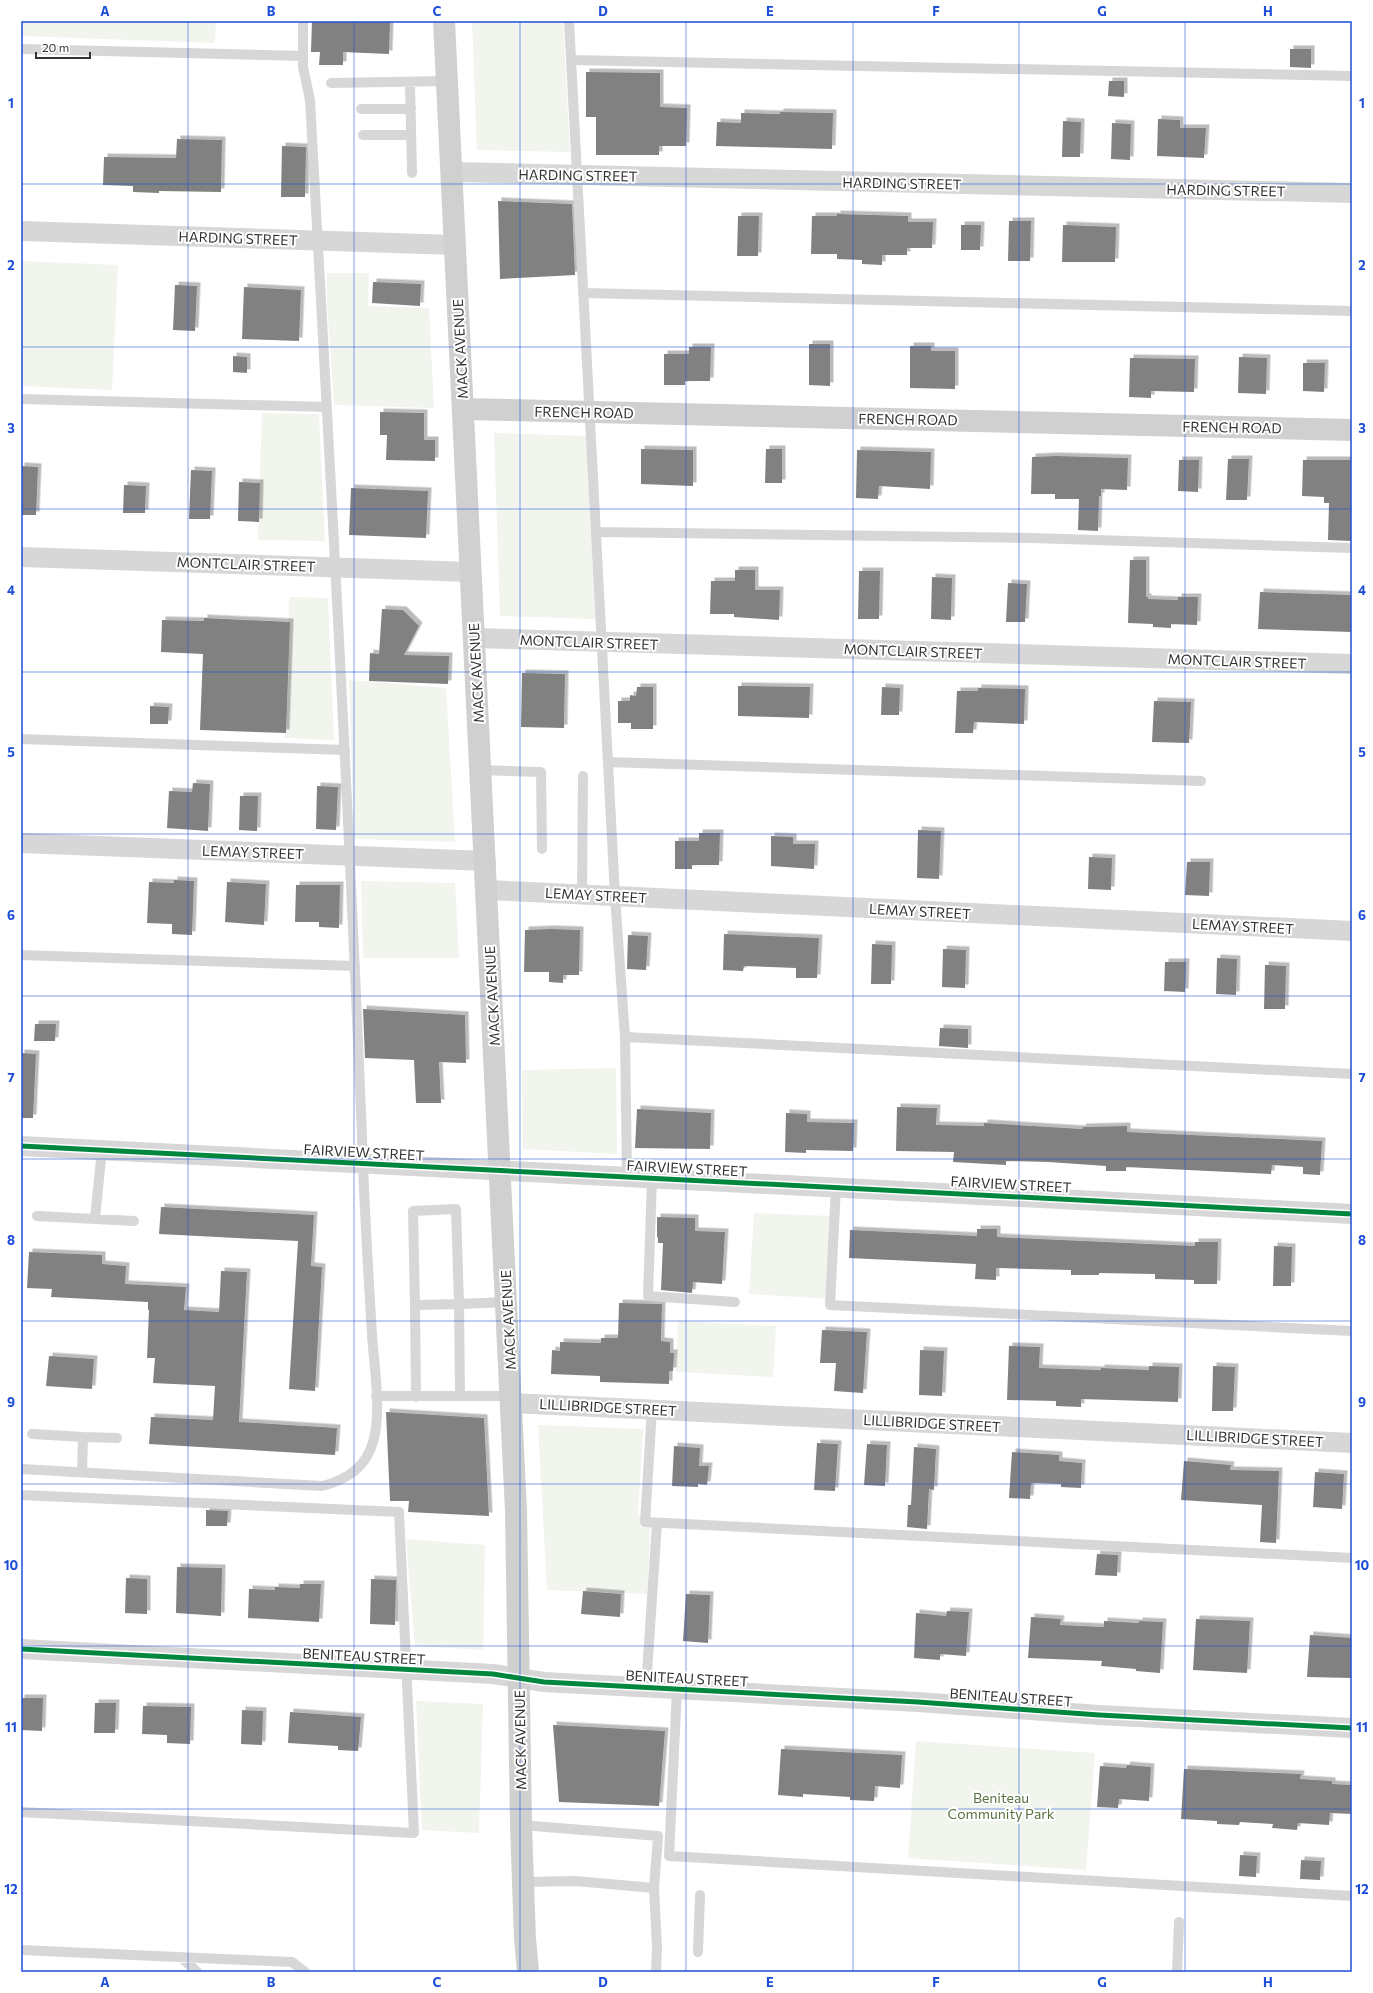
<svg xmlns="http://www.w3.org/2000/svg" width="1373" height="1993" viewBox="0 0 1373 1993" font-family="Commissioner,sans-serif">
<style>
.green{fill:#f1f5ed}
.building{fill:#818181;filter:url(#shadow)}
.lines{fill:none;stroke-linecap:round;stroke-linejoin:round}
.lane{stroke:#d7d7d7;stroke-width:10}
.street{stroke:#d7d7d7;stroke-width:20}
.secondary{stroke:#d0d0d0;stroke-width:22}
.cycleway-casing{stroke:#fff;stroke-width:8}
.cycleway{stroke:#00873e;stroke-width:5}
.grid{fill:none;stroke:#1d4ed8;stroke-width:1;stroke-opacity:0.55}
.labels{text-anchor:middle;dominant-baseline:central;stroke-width:4;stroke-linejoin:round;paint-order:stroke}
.street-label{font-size:14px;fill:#333;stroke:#fff}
.park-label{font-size:14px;fill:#56703f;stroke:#fff}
.neatline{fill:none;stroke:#1d4ed8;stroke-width:1.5}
.grid-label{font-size:13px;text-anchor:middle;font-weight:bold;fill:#1d4ed8}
</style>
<defs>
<filter id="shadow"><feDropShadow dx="3.5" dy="-3.5" stdDeviation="0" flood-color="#0004"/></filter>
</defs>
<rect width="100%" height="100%" fill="#fff"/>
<path class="green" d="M21,21h195l-1,22 -194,-7z
M472,21h91l7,131 -93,-2z
M21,261l97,4 -6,125 -91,-4z
M327,273h42l-1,33 61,2 5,100 -100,-3 -7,-100z
M262,413l57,1 6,127 -67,-1z
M494,433l92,3 9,183 -95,-3z
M289,597l39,1 6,142 -49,-2z
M349,680l97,8 9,154 -101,-3z
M361,881l94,2 4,75h-96z
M616,1068l1,86 -94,-5 -1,-79z
M754,1213l77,3v83l-82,-5z
M678,1321l98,5 -3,51 -97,-5z
M538,1425l105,4 -5,86 13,1 -4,78 -100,-4z
M406,1539l79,6 -2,105 -68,-4z
M416,1701l67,3 -4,129 -57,-3z
M916,1741l179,12 -9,117 -178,-12z"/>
<path class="building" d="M312,21h78l-1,33 -46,-2v13h-24l1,-13h-9z
M1290,49h21v19l-21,-1z
M586,72l74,1v34l27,1 -1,38h-27v9h-63v-38h-10z
M1109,81h15v16l-16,-1z
M780,112l53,1 -1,36 -116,-3 1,-24 24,1v-10l39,1z
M1158,119l22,1v8h26l-2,30 -47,-2z
M1063,121l18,1 -1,35h-18z
M1112,123l19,1 -1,36 -19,-1z
M177,139l45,1 -1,52 -62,-1v2l-26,-1v-6l-30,-1 1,-28 72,1z
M282,146l24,1 -1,50h-24z
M498,201l74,3 3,71 -75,4z
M837,214l71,2v6h25l-1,26h-25v7h-25v10l-20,-1v-4l-25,-1v-5h-26l1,-38h25z
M738,216h21l-1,40h-21z
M1009,221h22l-1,40h-22z
M961,225h20l-1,25h-19z
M1063,225l53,2 -1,35h-53z
M373,282l48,2 -1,22 -48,-3z
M175,285l22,1 -2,45 -22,-1z
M244,287l57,3 -2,51 -57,-2z
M809,344h21v42l-21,-1z
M910,346h21v5h24v38l-45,-1z
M689,347h22l-1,34h-25v4h-21v-31h25z
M233,356l14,1v16l-14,-1z
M1239,357l28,1 -1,36 -28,-1z
M1130,358l65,1 -1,33 -43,-1v7l-22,-1z
M1303,363h22l-1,29 -21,-1z
M380,412l44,1v27h11v21l-49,-1 1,-25h-7z
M641,449l52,1v36l-52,-2z
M766,449h16v34h-17z
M857,450l74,2 -1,37 -51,-3 -1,13 -22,-1z
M1056,456l72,2 -1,32 -26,-1v7h-2l-1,35 -20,-1 1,-31h-24v-5h-24l1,-37z
M1228,459h21l-2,41h-21z
M1179,460h20l-1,32 -20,-1z
M1303,460h49v81l-24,-1 1,-37h-5v-6l-22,-1z
M21,466l17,1 -2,48h-15z
M191,470l21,1 -2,48h-21z
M239,482l21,1 -1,39 -21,-1z
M124,485l22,1 -1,27h-22z
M351,488l77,3 -2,47 -77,-3z
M1130,560h16v37h2v2l30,1v-3h20l-1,28 -26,-1v4l-18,-1v-3l-25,-1z
M735,570h20v20h25l-1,30 -45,-3v-3h-24l1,-33h24z
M859,571h21l-1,48h-21z
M932,577l20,1 -1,42 -20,-1z
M1008,583l19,1 -2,38h-19z
M1260,592l92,3v37l-94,-3z
M382,609l21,1 16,16 -15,29 45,1 -1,28 -79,-3 1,-28 9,1z
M204,618l86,4 -4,111 -86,-3 3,-76 -42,-2 1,-32 42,1z
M522,673l43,1 -1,54 -43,-1z
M738,686l72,1 -1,31 -71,-2z
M637,687h16v42h-22v-6h-13v-22h12v-6l6,1z
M882,687l18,1 -1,27h-18z
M978,688l47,1 -1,35 -50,-2 -1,11h-18l2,-42h21z
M1154,701l37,1 -2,41 -37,-1z
M150,706l19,1 -1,17h-18z
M193,783l17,1 -2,47 -41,-3 2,-37 23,1z
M317,786l21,1 -2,43 -20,-1z
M240,796h18l-1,35 -18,-1z
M918,830l23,1 -2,48 -22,-1z
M699,833h21l-1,32h-27v4h-17v-28h24z
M771,836l22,1v7h22l-1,25 -43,-3z
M1089,857l23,1 -1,32 -23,-1z
M1187,862h23l-1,34 -24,-1z
M174,880l20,1 -2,54 -20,-1v-10l-25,-1 2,-41 25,1z
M227,882l39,2 -2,41 -39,-3z
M296,885h44l-1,43 -20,-1v-5h-24z
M551,929l29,1 -1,45h-16v8l-14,-1v-10h-25l1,-42z
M724,934l95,4 -2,40h-21v-10l-52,-2 -1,5 -20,-1z
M628,935l20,1 -2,34 -19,-1z
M872,944l20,1 -1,39h-20z
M943,949l23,1 -1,38 -23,-1z
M1217,958l20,1 -1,36 -20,-1z
M1165,962h21l-1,30 -21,-1z
M1265,965l21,1 -1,43h-21z
M363,1009l102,6 1,48 -27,-1 2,41h-25l-2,-43 -49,-2z
M35,1024h21l-1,17h-21z
M940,1028l28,1v19l-29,-2z
M21,1053l15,1 -3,64h-12z
M897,1107l40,1 -1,17 48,1v-3l98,6 1,-2 44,-1v6l195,9 -2,34 -17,-1v-7l-31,-2 -1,9 -145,-7v4h-20v-5l-57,-4 -43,-1v4l-53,-3 1,-10 -58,-1z
M637,1109l74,4 -1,36 -75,-1z
M786,1113l21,1v8l47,1 -1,28 -47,-1v3l-21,-1z
M161,1207l153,8 -3,51 11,1 -7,124 -26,-2 9,-148 -139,-7z
M657,1217l38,1v13l30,1 -3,52 -29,-2 -1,11 -31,-3 2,-47h-5v-5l-1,-1z
M977,1229h20v8l198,9v-4h23l-1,42h-23v-4l-39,-1v-5l-56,-1v2h-28v-5l-75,-2v12l-21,-1 1,-15 -127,-6 1,-28 127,6z
M1274,1246l18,1 -1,39h-18z
M29,1252l73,3v9l24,2 -1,18 61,3 -2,23 35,2 2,-41 26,1 -8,150 98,6 -2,27 -186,-11 2,-27 62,3 2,-34 -62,-3 2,-25h-8l2,-48h-1v-8l-97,-5 1,-8 -25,-1z
M619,1303l43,1 -1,37 9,1v11h4l-1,18h-4v13l-69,-2v-6l-49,-2 1,-24 8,1v-9l41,1v-5h17z
M822,1330l45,2 -4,61 -29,-2 2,-28h-16z
M1009,1346l31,1 -1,21 62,2v-2l48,2v-4l30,1 -1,35 -97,-3v8l-25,-1v-5l-49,-1z
M920,1350l24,1 -2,45 -23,-1z
M49,1356l45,3 -2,30 -46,-3z
M1213,1366l22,1 -2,44h-21z
M386,1412l98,6 5,98 -81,-4 1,-11h-19z
M817,1443l21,1 -3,47 -21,-1z
M867,1444l20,1 -2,41 -21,-1z
M674,1446l26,2 -1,18h10l-2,19 -9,-1v3l-26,-1z
M914,1447l22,2 -2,41 -5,-1 -2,40 -20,-2 1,-22h3z
M1012,1452l47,3v6l23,2 -1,25 -20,-1v-3l-30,-1 -1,16 -21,-1z
M1184,1461l47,4 -1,5 49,1 -3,72 -16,-1 2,-37 -81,-5z
M1315,1472l29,2 -2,35 -29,-2z
M206,1510l22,1 -1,15h-21z
M1097,1554l21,1 -1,21 -22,-1z
M177,1567l45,1 -1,48 -45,-3z
M126,1578l21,1v35l-22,-1z
M371,1579l25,1 -1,45 -25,-1z
M300,1584h21l-2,38 -71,-4 1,-29 26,1v-3l25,1z
M583,1591l38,3 -1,23 -39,-3z
M686,1594l24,1 -2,48 -25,-2z
M947,1611l22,1 -3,44 -26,-2v6l-26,-2 2,-45 30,3z
M1031,1617l30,2 -1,6 44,2v-6l35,2v-2l24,1 -3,51 -24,-2v-2l-35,-3 1,-5 -74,-3z
M1196,1619l54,2 -3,52 -54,-3z
M1310,1635l42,3v40l-45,-1z
M21,1698h22l-1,33 -21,-1z
M95,1703h21l-1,30h-21z
M143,1706l48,1 -1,37 -23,-1v-8l-25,-1z
M242,1710l21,1 -1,34 -21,-1z
M290,1712l71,5 -3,34 -20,-1v-4l-50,-3z
M553,1725l112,6 -6,75 -100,-4z
M781,1749l121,6 -2,33 -25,-2 -1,15 -24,-1v-3l-47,-3v3l-25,-2z
M1127,1765l24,2 -2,34 -30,-2 -1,9 -21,-1 3,-41 26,2z
M1184,1769l117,5 -1,5 32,2v3l20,1v29l-22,-1 -1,12 -31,-2 -1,7 -25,-2 1,-4 -33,-2 -1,3 -22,-1v-3l-36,-2z
M1240,1855l17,1 -1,21 -17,-1z
M1301,1860l20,1 -1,19 -20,-1z"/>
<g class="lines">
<path class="lane" d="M569,21l46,875 10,141 2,140
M21,49l282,7
M572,60l780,16
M331,83l116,-2
M410,83l2,90
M361,109h50
M363,135h48
M584,293l768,18
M21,399l306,8
M596,532l436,6 320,10
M21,739l324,11
M608,762l593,19
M481,770l60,2 1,77
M582,895l1,-119
M21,955l334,11
M625,1037l727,37
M652,1179l-4,117 87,6
M836,1187l-6,118 522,26
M37,1216l97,5
M95,1218l7,-68
M415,1305l-2,-94 43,-2 3,95 -44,1 1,92
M376,1396h135
M460,1396l-1,-92 48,-2
M652,1409l-7,113 707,36
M32,1434l51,3
M21,1469l301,17c25,-6 44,-19 51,-44 9,-30 1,-76 -1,-107 -4,-66 -8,-132 -10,-198 -14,-346 -33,-692 -52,-1037l-7,-33v-46
M82,1472l1,-35 34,1
M21,1495l378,17 15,321 -393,-21
M646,1688l11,-165
M677,1689l-8,167 683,40
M521,1825l137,11 -4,52 3,59 -1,25
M523,1882l52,-1 79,7
M21,1950l271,12 13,10
M698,1952l2,-57
M182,1958l15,14
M1177,1972l2,-50"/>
<path class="street" d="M452,172l900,21
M21,231l434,14
M21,557l450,15
M474,638l878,26
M21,843l465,18
M487,890l865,41
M21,1146l1331,68
M511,1403l841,40
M21,1649l472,25 51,8 374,20 181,13 253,13"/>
<path class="secondary" d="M444,21l72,1490 5,314 4,114 3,33
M463,409l889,21"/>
<defs>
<path id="cycleway" d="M21,1146l1331,68
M21,1649l472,25 51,8 374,20 181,13 253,13"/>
</defs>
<use href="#cycleway" class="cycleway-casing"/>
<use href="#cycleway" class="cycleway"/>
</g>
<path class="grid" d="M188,21v1951M354,21v1951M520,21v1951M686,21v1951M853,21v1951M1019,21v1951M1185,21v1951M21,184h1331M21,347h1331M21,509h1331M21,672h1331M21,834h1331M21,996h1331M21,1159h1331M21,1321h1331M21,1484h1331M21,1646h1331M21,1809h1331"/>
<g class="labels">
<g class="street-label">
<text transform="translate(578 175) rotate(1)">HARDING STREET</text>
<text transform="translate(902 183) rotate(1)">HARDING STREET</text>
<text transform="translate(1226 190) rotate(1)">HARDING STREET</text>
<text transform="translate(238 238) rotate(2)">HARDING STREET</text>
<text transform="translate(460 349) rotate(-93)">MACK AVENUE</text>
<text transform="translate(584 412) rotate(1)">FRENCH ROAD</text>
<text transform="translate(908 419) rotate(1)">FRENCH ROAD</text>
<text transform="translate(1232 427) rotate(1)">FRENCH ROAD</text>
<text transform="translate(246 564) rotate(2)">MONTCLAIR STREET</text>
<text transform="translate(589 642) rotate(2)">MONTCLAIR STREET</text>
<text transform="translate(913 651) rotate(2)">MONTCLAIR STREET</text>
<text transform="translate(1237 661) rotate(2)">MONTCLAIR STREET</text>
<text transform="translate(476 673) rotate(-93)">MACK AVENUE</text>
<text transform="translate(253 852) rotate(2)">LEMAY STREET</text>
<text transform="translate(596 895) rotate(3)">LEMAY STREET</text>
<text transform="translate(920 911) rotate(3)">LEMAY STREET</text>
<text transform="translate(1243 926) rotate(3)">LEMAY STREET</text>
<text transform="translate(492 996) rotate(-93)">MACK AVENUE</text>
<text transform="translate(364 1152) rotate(3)">FAIRVIEW STREET</text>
<text transform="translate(687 1168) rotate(3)">FAIRVIEW STREET</text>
<text transform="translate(1011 1184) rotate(3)">FAIRVIEW STREET</text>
<text transform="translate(508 1320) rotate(-93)">MACK AVENUE</text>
<text transform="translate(608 1407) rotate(3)">LILLIBRIDGE STREET</text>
<text transform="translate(932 1423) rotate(3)">LILLIBRIDGE STREET</text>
<text transform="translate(1255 1438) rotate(3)">LILLIBRIDGE STREET</text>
<text transform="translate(364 1656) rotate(3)">BENITEAU STREET</text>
<text transform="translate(687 1678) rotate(3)">BENITEAU STREET</text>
<text transform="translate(1011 1697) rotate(4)">BENITEAU STREET</text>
<text transform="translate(520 1740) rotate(-91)">MACK AVENUE</text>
</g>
<g class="park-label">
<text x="1001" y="1797">Beniteau<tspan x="1001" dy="16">Community Park</tspan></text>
</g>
</g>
<rect width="1373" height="1993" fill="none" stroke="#ffffff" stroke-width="44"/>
<path d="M36 52v6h54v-6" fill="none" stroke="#333333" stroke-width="2"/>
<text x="42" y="52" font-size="12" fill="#333333" stroke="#ffffff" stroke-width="3" paint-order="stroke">20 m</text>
<rect x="22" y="22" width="1329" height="1949" class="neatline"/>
<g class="grid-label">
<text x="105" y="16">A</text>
<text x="271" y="16">B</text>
<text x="437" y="16">C</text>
<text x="603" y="16">D</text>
<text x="770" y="16">E</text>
<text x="936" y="16">F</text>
<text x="1102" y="16">G</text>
<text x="1268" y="16">H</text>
<text x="11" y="108">1</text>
<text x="1362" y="108">1</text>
<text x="11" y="270">2</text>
<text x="1362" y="270">2</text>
<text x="11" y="433">3</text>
<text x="1362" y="433">3</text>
<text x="11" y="595">4</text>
<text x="1362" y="595">4</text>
<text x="11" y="757">5</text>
<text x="1362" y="757">5</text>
<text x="11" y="920">6</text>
<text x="1362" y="920">6</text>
<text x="11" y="1082">7</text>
<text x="1362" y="1082">7</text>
<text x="11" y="1245">8</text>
<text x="1362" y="1245">8</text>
<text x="11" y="1407">9</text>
<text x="1362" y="1407">9</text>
<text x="11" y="1570">10</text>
<text x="1362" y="1570">10</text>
<text x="11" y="1732">11</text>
<text x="1362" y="1732">11</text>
<text x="11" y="1894">12</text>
<text x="1362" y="1894">12</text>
<text x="105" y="1987">A</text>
<text x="271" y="1987">B</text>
<text x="437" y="1987">C</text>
<text x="603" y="1987">D</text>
<text x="770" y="1987">E</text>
<text x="936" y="1987">F</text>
<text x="1102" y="1987">G</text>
<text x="1268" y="1987">H</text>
</g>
</svg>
